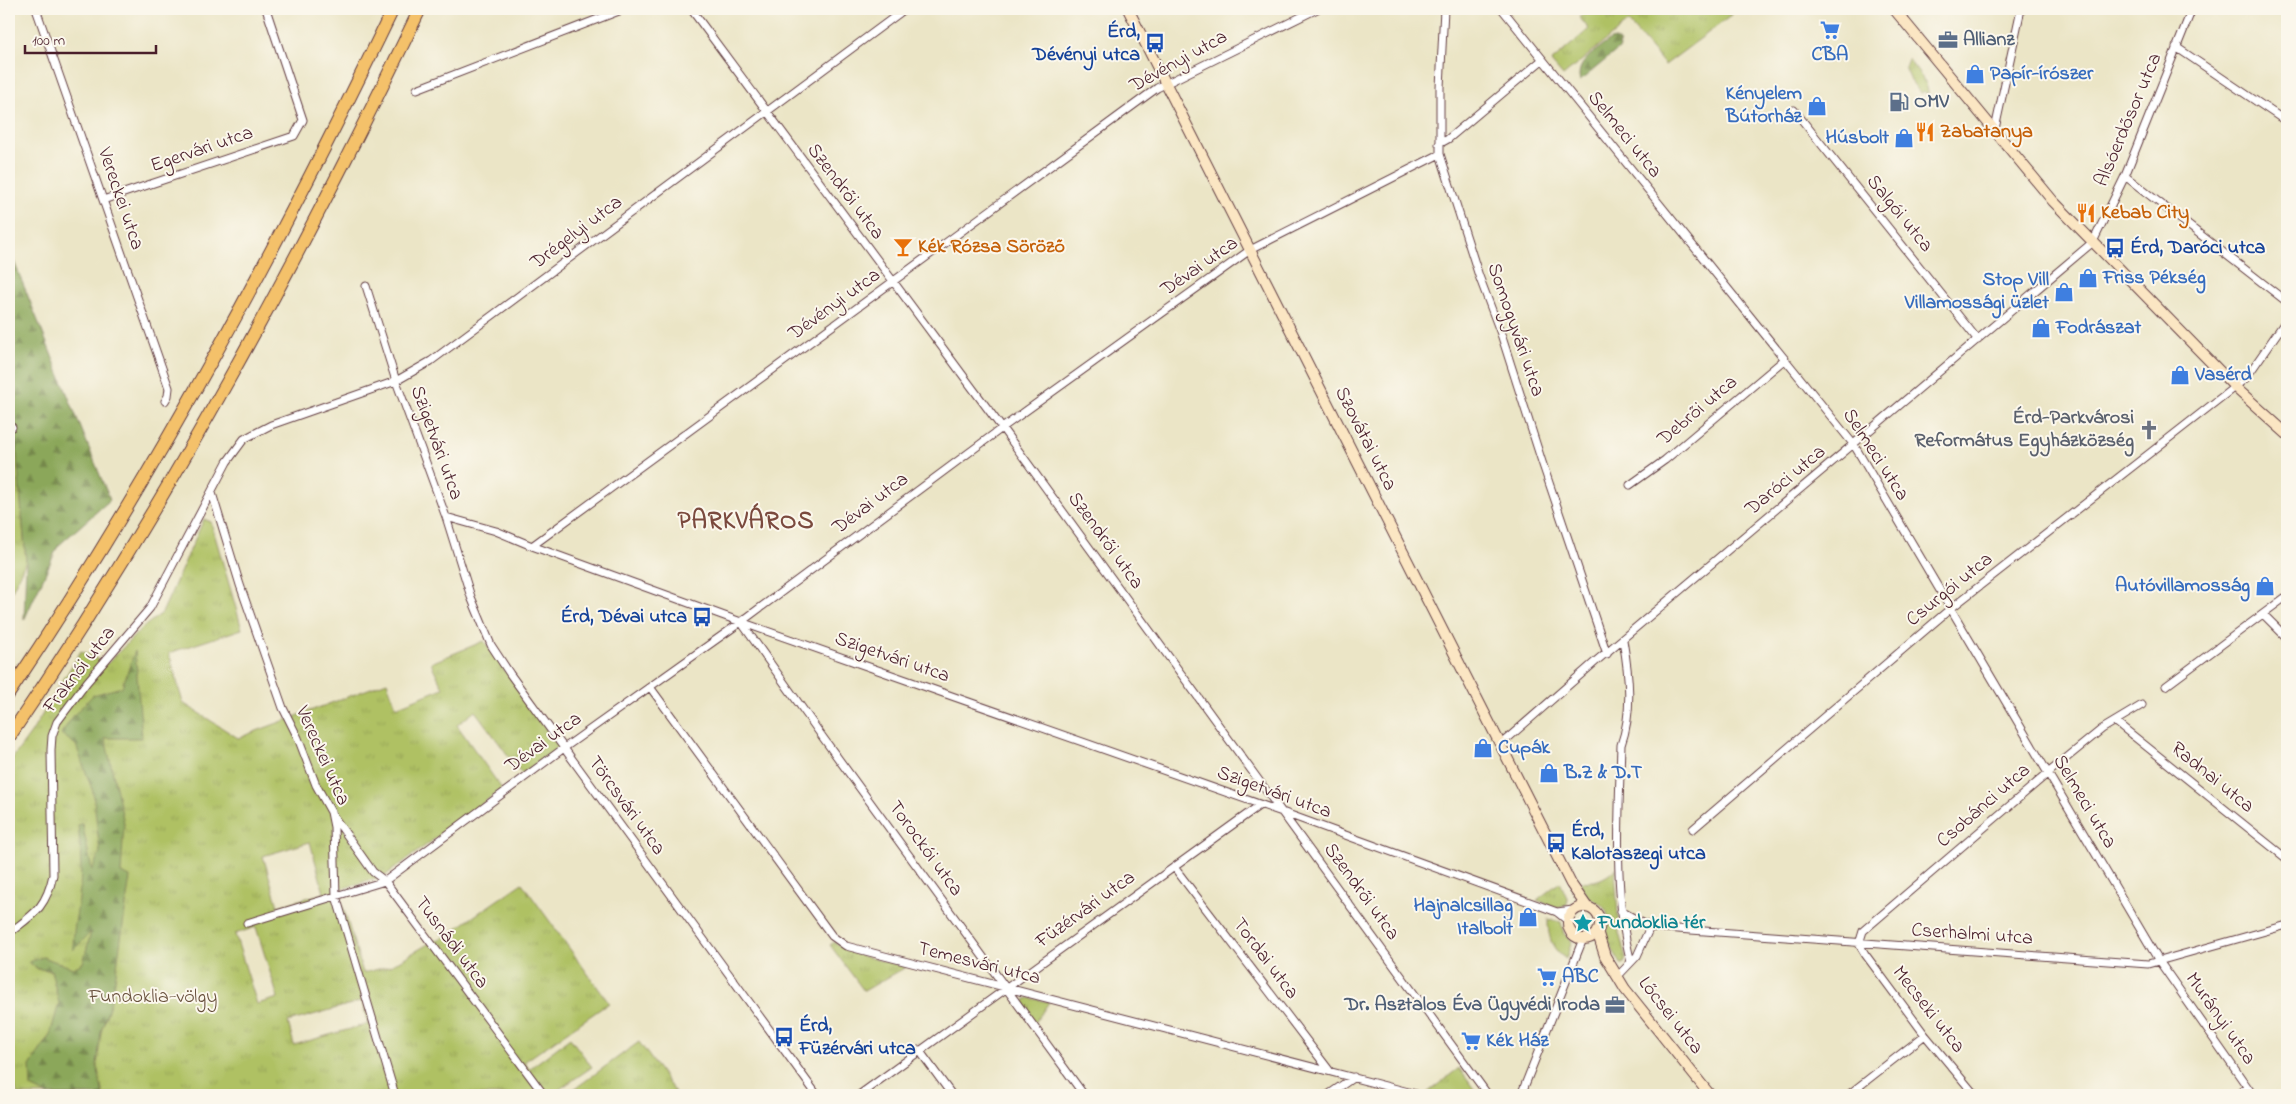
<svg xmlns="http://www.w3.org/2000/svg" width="2296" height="1104" viewBox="0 0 2296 1104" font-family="'Indie Flower',sans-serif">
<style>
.grass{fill:url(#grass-tufts);stroke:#7c7048;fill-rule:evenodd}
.forest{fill:url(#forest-firs);stroke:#6a6342}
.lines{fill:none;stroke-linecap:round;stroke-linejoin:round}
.street-casing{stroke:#623d42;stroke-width:9}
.secondary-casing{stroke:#623d42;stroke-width:12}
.highway-casing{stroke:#623d42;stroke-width:14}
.street{stroke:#fff;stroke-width:7}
.secondary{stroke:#fbe6c3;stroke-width:10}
.highway{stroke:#f4c16a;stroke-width:12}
.labels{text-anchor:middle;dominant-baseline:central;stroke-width:4;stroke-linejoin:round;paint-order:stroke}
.transit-label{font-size:20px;font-weight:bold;fill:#164399;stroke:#fbf7ec;text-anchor:start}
.service-label{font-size:20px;font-weight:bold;fill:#4e5e75;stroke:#fbf7ec;text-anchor:start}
.shop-label{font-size:20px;font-weight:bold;fill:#366cbe;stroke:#fbf7ec;text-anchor:start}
.street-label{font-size:20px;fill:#4a1f2b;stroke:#fbf7ec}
.food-label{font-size:20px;font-weight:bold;fill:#c56008;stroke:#fbf7ec;text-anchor:start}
.worship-label{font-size:20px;font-weight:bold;fill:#5b616d;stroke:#fbf7ec;text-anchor:end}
.culture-label{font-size:20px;font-weight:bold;fill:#0d838f;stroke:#fbf7ec;text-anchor:start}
.park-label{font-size:20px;fill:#68503c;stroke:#fbf7ec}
.district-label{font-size:25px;font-weight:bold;letter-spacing:1px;fill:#7b4a3e;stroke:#fbf7ec}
</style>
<defs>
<pattern id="grass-tufts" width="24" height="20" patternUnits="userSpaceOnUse" patternTransform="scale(1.25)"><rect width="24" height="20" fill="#afc164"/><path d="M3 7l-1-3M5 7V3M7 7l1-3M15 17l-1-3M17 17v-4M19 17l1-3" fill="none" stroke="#98a557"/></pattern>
<pattern id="forest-firs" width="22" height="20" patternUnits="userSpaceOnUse" patternTransform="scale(1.25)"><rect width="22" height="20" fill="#8ba75a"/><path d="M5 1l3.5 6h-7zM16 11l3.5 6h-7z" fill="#74874b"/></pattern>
</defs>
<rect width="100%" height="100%" fill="#fbf7ec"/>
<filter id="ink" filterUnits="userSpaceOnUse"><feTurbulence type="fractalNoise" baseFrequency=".02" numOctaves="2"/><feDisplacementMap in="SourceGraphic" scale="10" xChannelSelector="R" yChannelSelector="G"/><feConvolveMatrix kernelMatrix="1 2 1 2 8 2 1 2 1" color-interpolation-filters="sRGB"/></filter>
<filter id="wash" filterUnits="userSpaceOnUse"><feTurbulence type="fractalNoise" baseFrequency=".0096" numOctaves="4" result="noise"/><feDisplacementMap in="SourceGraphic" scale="20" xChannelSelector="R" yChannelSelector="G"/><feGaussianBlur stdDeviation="1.12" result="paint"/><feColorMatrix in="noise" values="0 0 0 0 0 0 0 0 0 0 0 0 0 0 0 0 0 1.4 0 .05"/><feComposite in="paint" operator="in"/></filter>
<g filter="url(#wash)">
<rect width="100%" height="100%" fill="#ebe5c6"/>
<path class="grass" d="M1589,9h16l3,4 5,-4h116l3,6 -67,50 -37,-43 -65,54 -12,-14 38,-33 -10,-12z
M1908,59l18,24 3,14 -5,-6 -3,3 -10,-13 -6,-14z
M15,430l11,131 -17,36v-164z
M204,519l7,3 31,107 -73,24 14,50 55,35 149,-56 9,25 47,-19 -12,-25 53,-22 76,106 -38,27 -47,-63 -18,14 45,64 -116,86 -48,15 25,83 27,-7 40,-23 11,-4 81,-56 87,120 -85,59 5,7 41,-31 22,29 -41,28h-533l-9,-25v-307l22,-30 50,-82 26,13 35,-36 20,-15zM310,842l14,51 -46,13 -15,-50zM256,927l22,71 -21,6 -22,-70zM29,962l32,1 -6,23 -4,-16 -13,-1zM362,1001l6,23 -74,21 -6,-23z
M1615,869l4,64 7,25 -2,6h-3c-5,-9 -14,-21 -14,-32 1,-8 3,-16 -2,-23 -10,-13 -18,-5 -25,-28 15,2 25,-2 35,-12z
M1560,882l8,18 -2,6 -8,2 -21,-8z
M1548,919l13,3 3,12 8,7 -6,18c-15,-10 -18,-23 -18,-40z
M834,942l21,12 51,13 -42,24 -34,-46z
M1029,998l20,4 -14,21 -11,-19 2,-5z
M639,1042l38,53h-111z
M1459,1068l19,27h-53l2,-2z"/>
<path class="forest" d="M1615,39l4,3 1,6 -40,33c-6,-19 18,-31 30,-41z
M9,249l101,251 -52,46 -34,74 2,-59 -15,-174 -2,-6z
M135,651l7,87h-37l19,85 -3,50 9,4 -17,117 -12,38 -4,33 6,30h-56l-16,-8 -1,-21 20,-31 9,-32 -8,-33 -13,-1 -9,-7 14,-5 30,11 10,-5 8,-31 -18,18c0,-19 3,-32 6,-51 3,-25 2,-49 -1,-74l4,-2 10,47 8,-18 -7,-60 -17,-47 -15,-11 13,-19 19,-20 29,-8z"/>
</g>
<g filter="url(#ink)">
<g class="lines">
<defs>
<path id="street" d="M36,9l133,379 -1,8 -3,5
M691,9l311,419 486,667
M1444,9l-4,78v67l39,122 22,58 41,128 65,192
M1502,9l352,436 305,516 94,134
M2176,47l111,75
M417,89l207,-80
M1794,110l184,230
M1995,129l26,-120
M1439,144l9,-5 94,-79
M2125,176l162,126
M103,200l191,-64 9,-16 -37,-111
M366,286l30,95 50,136 25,80 20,48 19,29 307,421
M9,428l3,-1
M1630,485l35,-25 120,-101
M212,493l28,92 43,123 15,30 18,47 15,27 3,15 2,69 59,199
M446,517l50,14 36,15 209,76 541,190 275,100 11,9
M532,546l625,-458 160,-79
M2263,614l24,24
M741,622l83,117 260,356
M1623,640c6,35 10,71 -2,105 -2,67 -8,152 10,217
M2166,686l121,-90
M650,687l182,249 14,10 574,149
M2116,722l171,137
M1500,745l95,-83 498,-420 32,-66 67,-167
M334,817l39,55 12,9 159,214
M1693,829l257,-220 296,-231 41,-59
M1174,867l155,203
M1621,911l29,16 498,37 139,-39
M1557,912l16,-2
M247,923l138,-42 179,-133 177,-126 261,-194 248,-178 190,-96
M9,933c25,-19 37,-25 44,-58l-2,-125 1,-14 5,-14 30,-40 63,-74 77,-146 17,-23 27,-14 125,-44 35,-20 474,-352
M1617,977l20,-21 13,-29
M919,1050l33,45
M859,1095l401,-290
M1328,1095l26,-18
M1521,1095l62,-156
M1848,1095l77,-60
M1975,1095l-50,-60 -60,-81 -6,-10 4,-13 185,-158 54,-44 40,-24
M2237,1095l10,-8"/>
<path id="secondary" d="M1128,9l443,875 16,23
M1894,9l159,192 185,189 49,44
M1568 923a16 16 0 1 1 32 0a16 16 0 1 1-32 0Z
M1597,931l8,25 20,33 85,106"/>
<path id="highway" d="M9,693c146,-217 270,-448 384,-684
M9,737c157,-230 290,-477 411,-728"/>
</defs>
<use href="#street" class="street-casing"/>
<use href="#secondary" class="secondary-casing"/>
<use href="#highway" class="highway-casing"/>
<use href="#street" class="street"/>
<use href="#secondary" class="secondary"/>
<use href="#highway" class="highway"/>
</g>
</g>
<defs>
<symbol id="supermarket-bare" viewBox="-9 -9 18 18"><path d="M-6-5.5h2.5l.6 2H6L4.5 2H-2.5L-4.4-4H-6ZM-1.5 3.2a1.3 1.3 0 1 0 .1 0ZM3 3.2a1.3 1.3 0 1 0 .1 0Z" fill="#3f7fe0" stroke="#fbf7ec" stroke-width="2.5" paint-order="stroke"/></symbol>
<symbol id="office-bare" viewBox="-9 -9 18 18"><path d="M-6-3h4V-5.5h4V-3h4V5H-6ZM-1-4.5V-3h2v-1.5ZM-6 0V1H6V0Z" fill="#5c6f8a" stroke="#fbf7ec" stroke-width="2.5" paint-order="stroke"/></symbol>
<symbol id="bus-bare" viewBox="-9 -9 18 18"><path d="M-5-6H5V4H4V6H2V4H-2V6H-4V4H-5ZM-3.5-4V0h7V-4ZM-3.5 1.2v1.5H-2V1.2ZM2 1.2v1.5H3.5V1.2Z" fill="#1a4fb4" stroke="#fbf7ec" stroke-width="2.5" paint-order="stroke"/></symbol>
<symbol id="shop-bare" viewBox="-9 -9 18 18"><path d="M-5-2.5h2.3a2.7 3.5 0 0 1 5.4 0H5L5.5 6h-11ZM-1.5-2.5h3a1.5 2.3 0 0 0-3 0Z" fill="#3f7fe0" stroke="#fbf7ec" stroke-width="2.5" paint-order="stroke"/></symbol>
<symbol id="fuel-bare" viewBox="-9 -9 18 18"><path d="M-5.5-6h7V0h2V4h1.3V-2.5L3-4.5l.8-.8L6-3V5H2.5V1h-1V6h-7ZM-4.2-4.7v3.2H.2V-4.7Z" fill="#5c6f8a" stroke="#fbf7ec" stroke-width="2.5" paint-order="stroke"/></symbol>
<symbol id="restaurant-bare" viewBox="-9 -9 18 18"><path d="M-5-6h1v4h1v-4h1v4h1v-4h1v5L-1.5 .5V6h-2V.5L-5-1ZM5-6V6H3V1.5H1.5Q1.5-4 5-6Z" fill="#e8710a" stroke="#fbf7ec" stroke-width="2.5" paint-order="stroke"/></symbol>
<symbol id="bar-bare" viewBox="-9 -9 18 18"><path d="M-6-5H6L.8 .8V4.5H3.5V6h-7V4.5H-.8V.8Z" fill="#e8710a" stroke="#fbf7ec" stroke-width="2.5" paint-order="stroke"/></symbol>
<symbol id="church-bare" viewBox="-9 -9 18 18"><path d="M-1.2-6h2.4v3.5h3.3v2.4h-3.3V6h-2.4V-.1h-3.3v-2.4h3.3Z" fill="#6b7280" stroke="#fbf7ec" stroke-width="2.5" paint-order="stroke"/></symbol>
<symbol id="sight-bare" viewBox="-9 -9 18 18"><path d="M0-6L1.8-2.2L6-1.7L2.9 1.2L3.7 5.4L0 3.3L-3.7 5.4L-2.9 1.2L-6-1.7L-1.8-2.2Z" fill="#0f9aa8" stroke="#fbf7ec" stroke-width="2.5" paint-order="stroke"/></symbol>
</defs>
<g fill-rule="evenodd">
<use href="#supermarket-bare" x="1816" y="16" width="28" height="28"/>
<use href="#office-bare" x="1934" y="26" width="28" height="28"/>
<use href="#bus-bare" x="1141" y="29" width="28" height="28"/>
<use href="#shop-bare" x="1961" y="60" width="28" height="28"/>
<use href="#fuel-bare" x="1885" y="88" width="28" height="28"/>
<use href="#shop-bare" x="1803" y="92" width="28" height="28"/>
<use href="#restaurant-bare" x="1911" y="118" width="28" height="28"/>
<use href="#shop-bare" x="1890" y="124" width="28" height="28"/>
<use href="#restaurant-bare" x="2072" y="199" width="28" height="28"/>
<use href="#bar-bare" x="889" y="233" width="28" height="28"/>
<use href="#bus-bare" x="2101" y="234" width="28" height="28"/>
<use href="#shop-bare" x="2074" y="264" width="28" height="28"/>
<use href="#shop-bare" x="2050" y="278" width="28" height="28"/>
<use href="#shop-bare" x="2027" y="314" width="28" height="28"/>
<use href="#shop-bare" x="2166" y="361" width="28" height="28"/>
<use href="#church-bare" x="2135" y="416" width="28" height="28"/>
<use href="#shop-bare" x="2251" y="572" width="28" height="28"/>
<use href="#bus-bare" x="688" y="603" width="28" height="28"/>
<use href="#shop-bare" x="1469" y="734" width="28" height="28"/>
<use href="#shop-bare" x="1535" y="759" width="28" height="28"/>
<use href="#bus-bare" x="1542" y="829" width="28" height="28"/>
<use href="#shop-bare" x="1514" y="903" width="28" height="28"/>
<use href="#sight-bare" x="1569" y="909" width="28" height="28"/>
<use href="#supermarket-bare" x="1533" y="963" width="28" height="28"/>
<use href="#office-bare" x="1601" y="991" width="28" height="28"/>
<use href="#bus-bare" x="770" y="1023" width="28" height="28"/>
<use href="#supermarket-bare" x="1457" y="1027" width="28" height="28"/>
</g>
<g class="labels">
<g class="transit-label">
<text x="1140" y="32" text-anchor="end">Érd,<tspan x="1140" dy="23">Dévényi utca</tspan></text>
<text x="2130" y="248">Érd, Daróci utca</text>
<text x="687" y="617" text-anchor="end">Érd, Dévai utca</text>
<text x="1571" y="831">Érd,<tspan x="1571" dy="23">Kalotaszegi utca</tspan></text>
<text x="799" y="1026">Érd,<tspan x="799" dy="23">Füzérvári utca</tspan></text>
</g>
<g class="service-label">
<text x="1963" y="40">Allianz</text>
<text x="1914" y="102">OMV</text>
<text x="1600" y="1005" text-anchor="end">Dr. Asztalos Éva Ügyvédi Iroda</text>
</g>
<g class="shop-label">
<text x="1830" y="55" text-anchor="middle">CBA</text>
<text x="1990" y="74">Papír-írószer</text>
<text x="1802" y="94" text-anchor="end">Kényelem<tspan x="1802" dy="23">Bútorház</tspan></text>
<text x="1889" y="138" text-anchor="end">Húsbolt</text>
<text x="2103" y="278">Friss Pékség</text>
<text x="2049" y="280" text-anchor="end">Stop Vill<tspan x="2049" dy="23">Villamossági üzlet</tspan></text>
<text x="2056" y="328">Fodrászat</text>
<text x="2195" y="375">Vasérd</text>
<text x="2250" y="586" text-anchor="end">Autóvillamosság</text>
<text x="1498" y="748">Cupák</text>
<text x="1564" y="773">B.Z &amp; D.T</text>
<text x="1513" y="906" text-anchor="end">Hajnalcsillag<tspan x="1513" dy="23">Italbolt</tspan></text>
<text x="1562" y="977">ABC</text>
<text x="1486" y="1041">Kék Ház</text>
</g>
<g class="street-label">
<text transform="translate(1179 62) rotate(-29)">Dévényi utca</text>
<text transform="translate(2129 120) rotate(-67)">Alsóerdősor utca</text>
<text transform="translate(1624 135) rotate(51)">Selmeci utca</text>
<text transform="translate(202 150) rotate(-19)">Egervári utca</text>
<text transform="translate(845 192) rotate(53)">Szendrői utca</text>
<text transform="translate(120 199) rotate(71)">Vereckei utca</text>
<text transform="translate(1899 214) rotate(51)">Salgói utca</text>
<text transform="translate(577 233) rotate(-37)">Drégelyi utca</text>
<text transform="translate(1200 267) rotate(-35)">Dévai utca</text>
<text transform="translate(835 305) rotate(-36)">Dévényi utca</text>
<text transform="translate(1515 330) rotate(71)">Somogyvári utca</text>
<text transform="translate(1698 411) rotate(-40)">Debrői utca</text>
<text transform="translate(1365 439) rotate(63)">Szovátai utca</text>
<text transform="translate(436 443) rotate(70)">Szigetvári utca</text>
<text transform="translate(1875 455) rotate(57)">Selmeci utca</text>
<text transform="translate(1786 481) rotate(-40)">Daróci utca</text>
<text transform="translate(871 504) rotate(-37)">Dévai utca</text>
<text transform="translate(1105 541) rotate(54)">Szendrői utca</text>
<text transform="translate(1950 590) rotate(-39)">Csurgói utca</text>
<text transform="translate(892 658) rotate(19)">Szigetvári utca</text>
<text transform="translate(80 670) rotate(-52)">Fraknói utca</text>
<text transform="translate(544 743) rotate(-36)">Dévai utca</text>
<text transform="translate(322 756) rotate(66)">Vereckei utca</text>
<text transform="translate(2212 778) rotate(39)">Radnai utca</text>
<text transform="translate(1274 793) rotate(20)">Szigetvári utca</text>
<text transform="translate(2084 802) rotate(59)">Selmeci utca</text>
<text transform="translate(626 806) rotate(54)">Törcsvári utca</text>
<text transform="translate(1984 806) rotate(-41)">Csobánci utca</text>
<text transform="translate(925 849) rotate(54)">Torockói utca</text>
<text transform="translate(1361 892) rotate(54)">Szendrői utca</text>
<text transform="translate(1086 910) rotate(-36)">Füzérvári utca</text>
<text transform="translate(1972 935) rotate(4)">Cserhalmi utca</text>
<text transform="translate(451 943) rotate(53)">Tusnádi utca</text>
<text transform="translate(1265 959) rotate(53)">Tordai utca</text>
<text transform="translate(979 964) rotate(14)">Temesvári utca</text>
<text transform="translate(1928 1010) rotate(52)">Mecseki utca</text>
<text transform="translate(1670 1016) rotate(52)">Lőcsei utca</text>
<text transform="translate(2220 1019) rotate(55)">Murányi utca</text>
</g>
<g class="food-label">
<text x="1940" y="132">Zabatanya</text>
<text x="2101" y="213">Kebab City</text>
<text x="918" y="247">Kék Rózsa Söröző</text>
</g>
<g class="worship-label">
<text x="2134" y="418">Érd-Parkvárosi<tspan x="2134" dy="23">Református Egyházközség</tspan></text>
</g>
<g class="culture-label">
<text x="1598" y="923">Fundoklia tér</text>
</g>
<g class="park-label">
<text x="153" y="997">Fundoklia-völgy</text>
</g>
<g class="district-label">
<text x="746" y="522">PARKVÁROS</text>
</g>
</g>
<rect width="2296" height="1104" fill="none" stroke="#fbf7ec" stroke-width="30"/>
<path d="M25 45v8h131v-8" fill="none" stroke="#4a1f2b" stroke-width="2.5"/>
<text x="32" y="45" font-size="15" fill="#4a1f2b" stroke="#fbf7ec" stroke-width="4" paint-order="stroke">100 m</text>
</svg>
